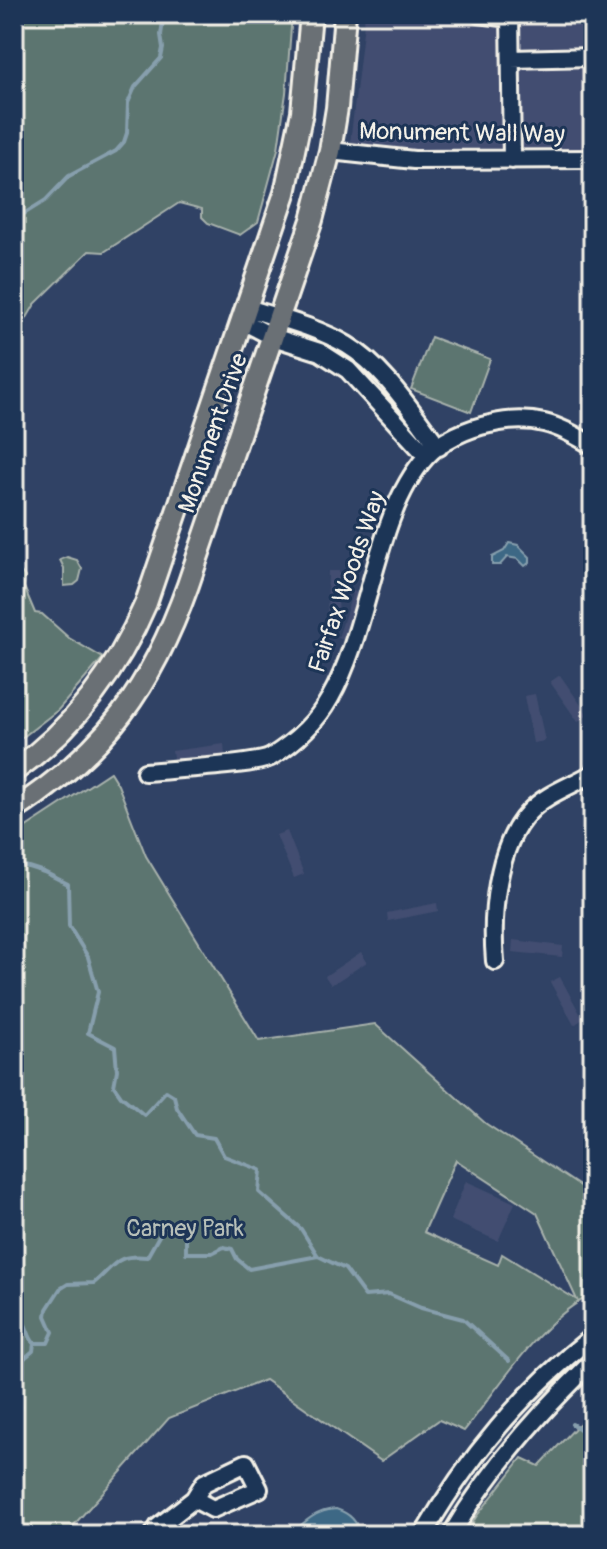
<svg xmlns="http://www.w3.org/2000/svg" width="607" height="1549" viewBox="0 0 607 1549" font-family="Pangolin,sans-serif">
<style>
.built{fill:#424e71}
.green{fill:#5c7470;stroke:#a8b2ac;stroke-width:2;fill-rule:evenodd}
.water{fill:#3e6885;stroke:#879fad;stroke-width:2}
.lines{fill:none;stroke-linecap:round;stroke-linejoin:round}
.stream{stroke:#879fad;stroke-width:4}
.minor-casing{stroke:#f4f1e8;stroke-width:22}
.major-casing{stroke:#f4f1e8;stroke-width:26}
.minor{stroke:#1d3557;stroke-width:16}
.major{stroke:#6b6f75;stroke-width:20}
.labels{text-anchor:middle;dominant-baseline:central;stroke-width:6;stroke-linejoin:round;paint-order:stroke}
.street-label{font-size:24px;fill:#f4f1e8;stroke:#1d3557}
.park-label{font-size:24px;fill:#b7bfb8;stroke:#1d3557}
</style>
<rect width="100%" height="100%" fill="#304265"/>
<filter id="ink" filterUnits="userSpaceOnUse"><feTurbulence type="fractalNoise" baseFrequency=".0125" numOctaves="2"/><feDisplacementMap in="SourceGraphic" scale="16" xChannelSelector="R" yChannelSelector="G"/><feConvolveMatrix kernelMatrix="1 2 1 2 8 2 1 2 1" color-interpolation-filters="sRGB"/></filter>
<g filter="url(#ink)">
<path class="built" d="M365,14h228v319l-3,-173 -242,1z
M328,571h11l-1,49h-11z
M353,591l11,4 -15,47 -11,-4z
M560,675l28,40 -10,7 -28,-40z
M535,694l10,47 -12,2 -9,-47z
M224,744l1,12 -51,7 -2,-12z
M287,831l17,43 -10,4 -18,-43z
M437,903l1,8 -50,10 -1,-8z
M513,940l50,6 -1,11 -50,-5z
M361,952l6,10 -36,23 -6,-9z
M560,977l23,42 -9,6 -24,-43z
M466,1181l49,22 -17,38 -48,-21z"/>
<path class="green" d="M14,14h278l-6,79 -8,56 -20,73 -18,13 -32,-12 -6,-6v-8l-23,-6 -75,49 -15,-1 -54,53 -21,36z
M431,337l59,22 -19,53 -60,-23z
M67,557l10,3 5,9 -3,12 -5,4 -10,1v-18l-4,-8z
M14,563l11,14 -1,10 11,26 7,1 27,24 34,20 -45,52 -44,34z
M110,772l8,13 28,71 113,185 116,-17 110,99 108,72v100c-47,17 -97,96 -129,136l-25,-11 -58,41 -116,-81 -96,38 -104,117h-51v-700zM456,1160l81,53 40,87 -75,-46 -4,11 -74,-33z
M593,1413v122h-128l11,-18 46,-59 17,8 39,-41z"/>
<path class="water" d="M509,543l9,2 12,12v5l-5,4 -7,-7 -11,-2 -7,8h-8v-8l12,-6z
M336,1509c13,4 22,12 24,26h-70c14,-13 26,-25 46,-26z"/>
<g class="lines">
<path class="stream" d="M14,220l32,-20 23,-24 47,-25 8,-9 3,-9 1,-30 7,-16 26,-29 2,-10 -2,-13 3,-21
M19,864l25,8 24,12 1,42 19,31 10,35 -10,41 27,14 2,23 -3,16 7,10 23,19 22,-24 8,5 3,12 18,27 19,3 10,18 37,14 -2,22 42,37 17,27 27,13 20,27 24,-2 32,14 42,11 46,42
M14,1318c16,3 11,15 20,25h14l5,-11 -7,-16 1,-7 13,-20 8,-5 26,-1c22,-19 22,-29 53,-26l17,-30 16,-6 6,12v20h26l12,-6 8,2 5,10 12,10 69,-13
M14,1367l19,-16 1,-8
M14,1371l8,36 -8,8
M572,1424l21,13"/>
<defs>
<path id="minor" d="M479,14l31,4
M510,14l2,146
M511,59l82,-2
M330,151l84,9 179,-1
M247,308c32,10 70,19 100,37 38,23 65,67 92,102
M242,321l31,16 47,15 28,18 79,86
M145,772c21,-2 113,-7 126,-15 24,-15 45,-34 59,-59 41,-71 44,-183 96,-241 15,-17 43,-29 64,-33 42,-10 68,0 103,22
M495,961c-4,-45 1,-115 34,-149 18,-19 43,-26 64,-39
M153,1535l5,-8 36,-28 10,-16 42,-20 13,26 -46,20 -19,-10
M423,1535c43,-75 101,-145 170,-199
M451,1535c38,-65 88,-122 142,-174"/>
<path id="major" d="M14,771c60,-43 103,-100 132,-168l139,-410 17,-81 9,-98
M14,810c92,-59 138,-124 174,-225l124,-365 18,-69 7,-43 8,-94"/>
</defs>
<use href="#minor" class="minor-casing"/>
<use href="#major" class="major-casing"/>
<use href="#minor" class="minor"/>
<use href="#major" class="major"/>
</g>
</g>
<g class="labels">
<g class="street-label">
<text transform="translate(462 133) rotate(1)">Monument Wall Way</text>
<text transform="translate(213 433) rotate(-71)">Monument Drive</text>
<text transform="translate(347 582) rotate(-71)">Fairfax Woods Way</text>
</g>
<g class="park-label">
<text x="185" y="1228">Carney Park</text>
</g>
</g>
<rect width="607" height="1549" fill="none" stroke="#1d3557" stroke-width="48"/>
<rect x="24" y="24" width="559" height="1501" fill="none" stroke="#f4f1e8" stroke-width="3" filter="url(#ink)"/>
</svg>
